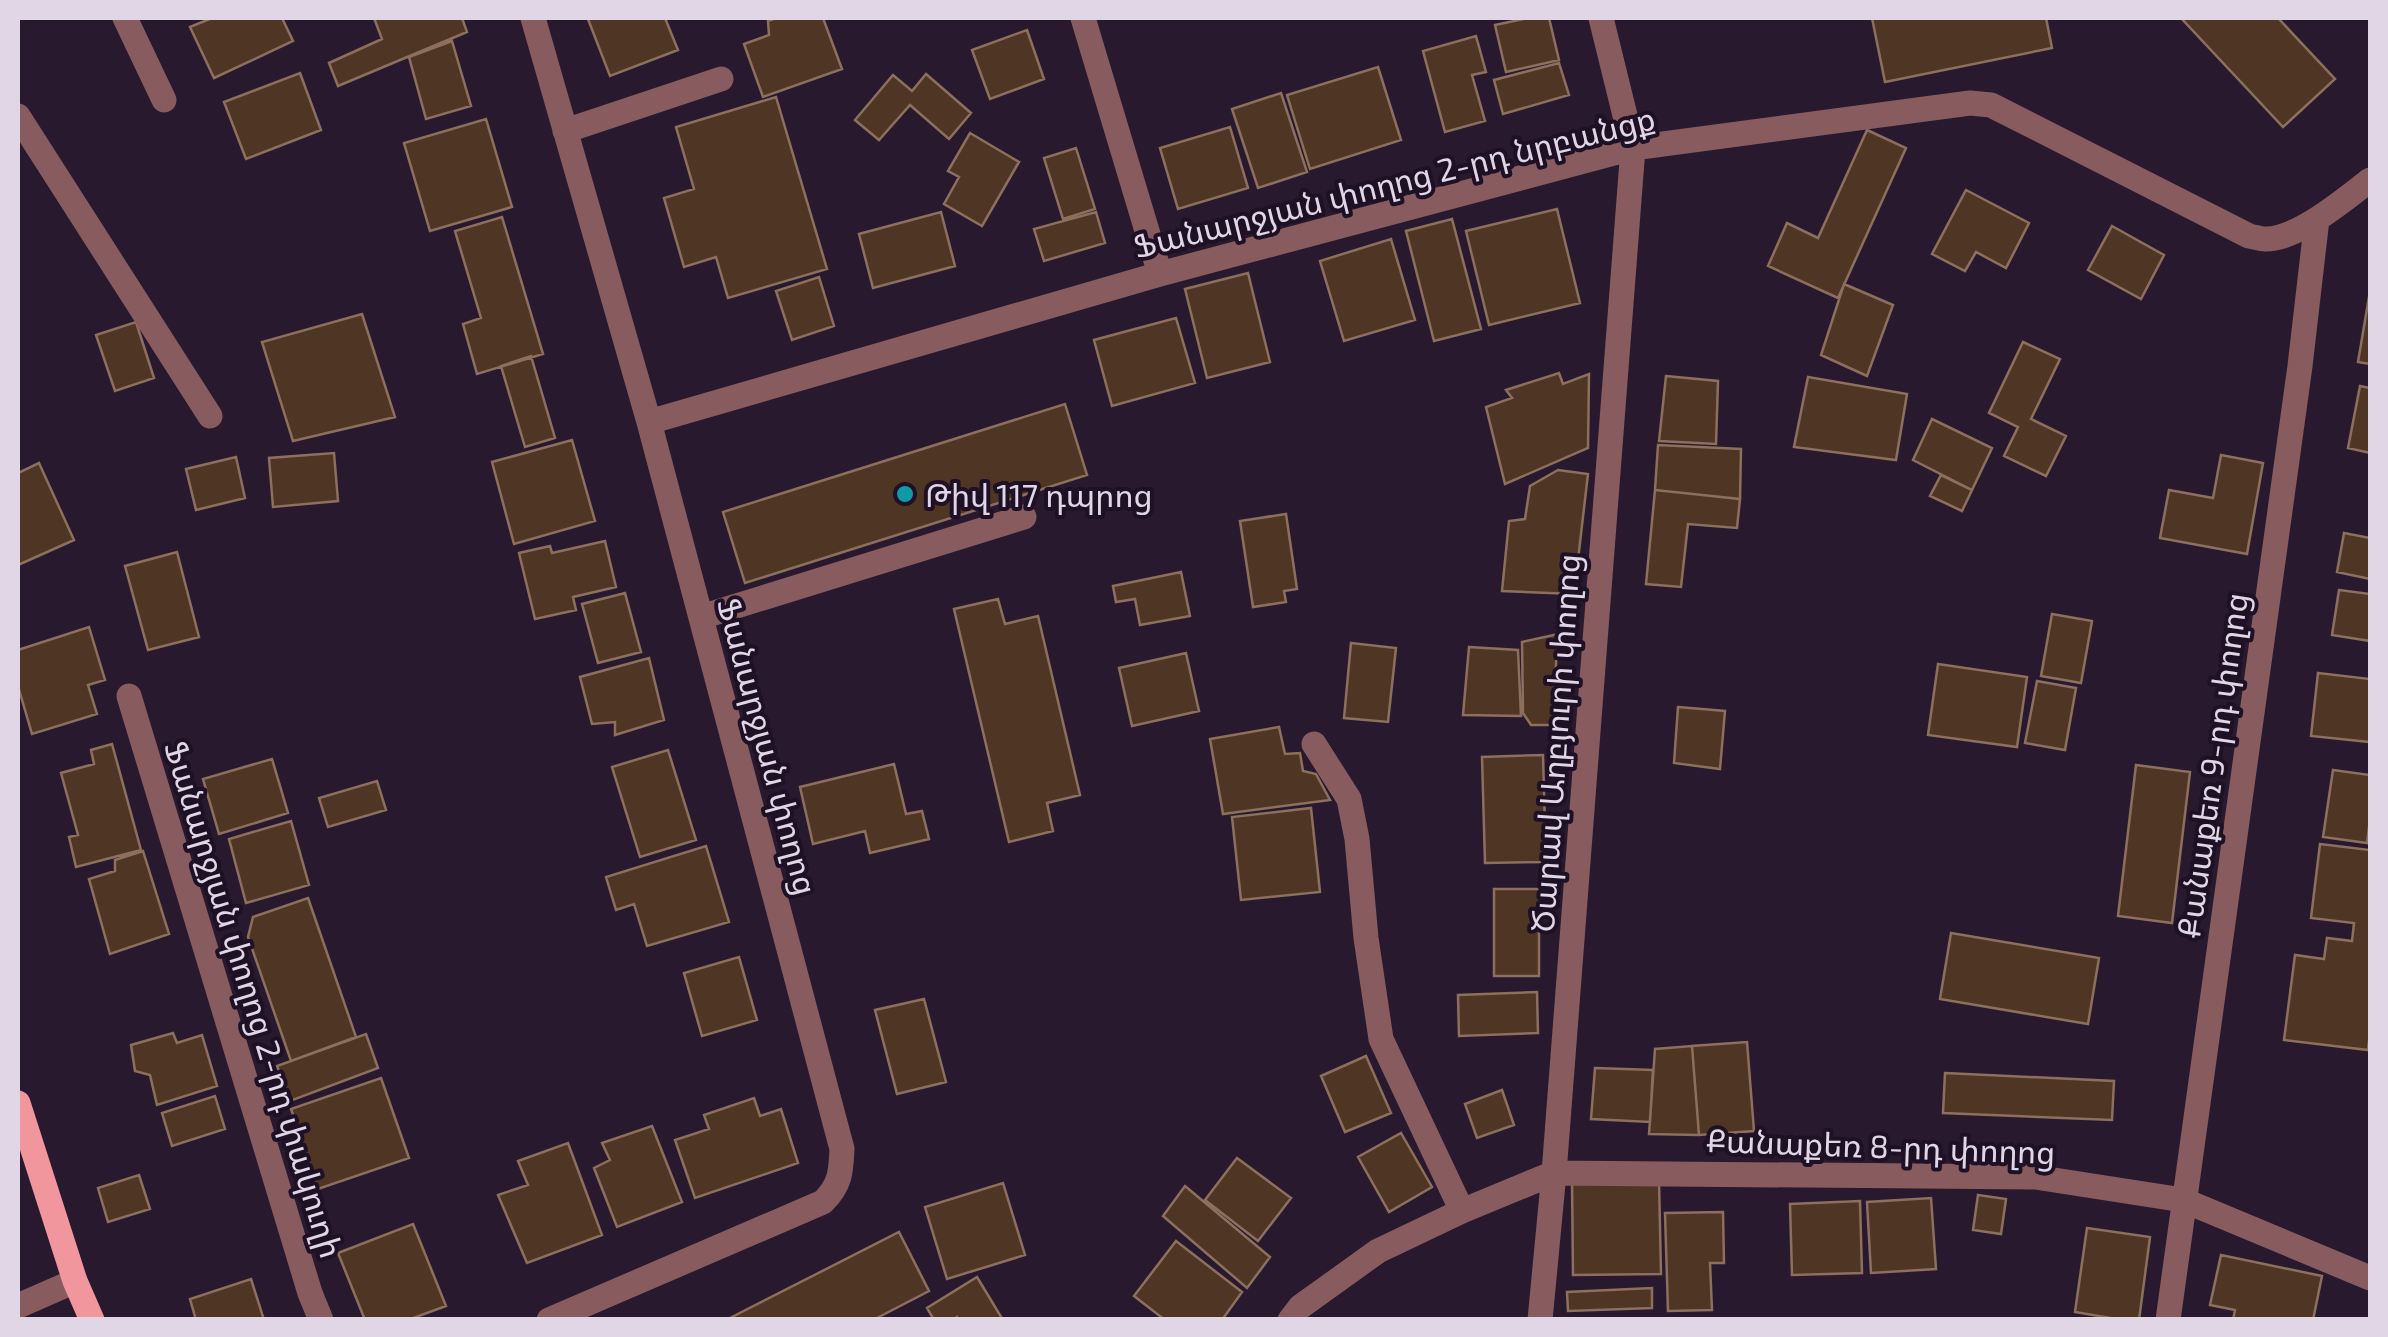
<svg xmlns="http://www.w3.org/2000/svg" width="2388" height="1337" viewBox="0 0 2388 1337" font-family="'Exo 2','Noto Sans Armenian',sans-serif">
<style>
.building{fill:#4e3524;stroke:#8c705d;stroke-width:2.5}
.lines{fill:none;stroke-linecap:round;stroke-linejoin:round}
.minor{stroke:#885c5f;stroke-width:25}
.major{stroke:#f2969d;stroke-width:25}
.culture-dot{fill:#0f9aa8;stroke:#1e1025;stroke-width:4}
.labels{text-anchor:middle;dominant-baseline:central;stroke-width:8;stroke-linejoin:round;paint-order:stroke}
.street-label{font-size:32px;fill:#e0d6e5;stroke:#1e1025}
.poi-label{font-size:32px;fill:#e0d6e5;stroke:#1e1025;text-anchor:start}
</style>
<rect width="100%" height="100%" fill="#28192f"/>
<path class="building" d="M212,18h70l11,23 -79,37 -24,-51z
M374,18h88l5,14 -129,54 -9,-23 53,-24z
M592,18h73l13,32 -68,26 -22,-57z
M776,18h47l19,51 -79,28 -19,-53 25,-9 -1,-14z
M1528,18h21l10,42 -53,12 -11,-47z
M1872,18h174l6,30 -167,34z
M2181,18h97l57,61 -52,48z
M1027,30l17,49 -54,20 -18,-49z
M1476,36l10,36 -14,3 13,46 -40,11 -22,-81z
M452,41l19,65 -45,13 -17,-62z
M1559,63l10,32 -66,19 -9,-34z
M1378,67l23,73 -91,29 -23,-74z
M300,73l21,57 -75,29 -22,-57z
M926,74l45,39 -22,26 -39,-34 -31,35 -24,-20 38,-45 19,16z
M1281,93l26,79 -49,16 -26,-79z
M776,97l51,172 -99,29 -12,-41 -32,10 -20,-69 30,-9 -18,-62z
M486,119l26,88 -82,24 -26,-88z
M1230,127l18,61 -70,21 -18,-61z
M1867,130l39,18 -68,150 -70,-32 19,-43 31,15z
M970,133l49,29 -37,64 -38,-22 15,-27 -11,-6z
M1076,148l19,61 -32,10 -19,-61z
M1966,190l63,33 -23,45 -30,-16 -11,19 -33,-17z
M1557,209l23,94 -91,22 -23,-94z
M941,212l14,54 -82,22 -14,-54z
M1096,212l9,31 -61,18 -10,-32z
M502,217l41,137 -66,20 -14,-50 18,-6 -26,-87z
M1452,219l29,110 -47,12 -28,-110z
M2112,226l52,29 -23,44 -53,-29z
M1391,239l24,81 -71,21 -24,-80z
M1248,273l22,89 -63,16 -22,-89z
M819,277l15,49 -42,14 -16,-49z
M1844,284l49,21 -26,71 -46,-21z
M2370,291v73l-12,-2z
M362,314l33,103 -102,24 -31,-99z
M1176,318l19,65 -83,23 -18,-66z
M136,322l18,56 -39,13 -19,-56z
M2023,342l37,17 -29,60 35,17 -20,40 -42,-20 14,-29 -29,-14z
M531,356l24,82 -30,9 -24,-81z
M1559,373l4,11 26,-10 -1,74 -83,36 -19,-77 26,-9 -6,-8z
M1666,376l52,5 -2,63 -57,-3z
M1808,377l99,17 -11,66 -102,-13z
M2360,386l10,2v65l-22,-5z
M1065,404l22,71 -342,108 -22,-71z
M1932,419l60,29 -20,42 -59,-30z
M572,440l23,81 -81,23 -22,-82z
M1658,445l83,4 -1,50 -85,-9z
M334,453l4,48 -65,6 -4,-49z
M2221,455l42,8 -16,91 -87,-16 9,-48 44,8z
M236,457l9,41 -49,12 -10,-41z
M39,463l35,77 -56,25v-92z
M1558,470l30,4 -14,120 -72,-3 7,-70 16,-2 5,-33z
M1941,475l31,15 -10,21 -32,-15z
M1655,490l85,9 -3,29 -49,-4 -7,63 -35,-3z
M1286,514l11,75 -13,2 2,11 -33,5 -13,-86z
M2344,533l26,5v41l-33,-7z
M605,541l11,46 -43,10 3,13 -41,9 -16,-66 31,-7 2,7z
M177,552l22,85 -51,13 -23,-84z
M1181,572l9,44 -50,9 -5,-26 -19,3 -3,-16z
M2339,590l31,4v47l-38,-6z
M625,593l16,59 -43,11 -16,-59z
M998,599l7,25 33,-8 42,179 -33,8 6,28 -44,11 -55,-233z
M2052,614l40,7 -11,62 -40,-7z
M89,627l16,53 -17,5 9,29 -65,20 -14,-48v-36z
M1558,634l-6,91h-21l-8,-12 -1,-71z
M1351,643l45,5 -8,74 -44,-4z
M1469,647l49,3 3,66 -58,-1z
M1186,653l13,58 -67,15 -13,-58z
M649,658l15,62 -49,15v-13l-23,2 -12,-47z
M1938,664l89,13 -10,70 -89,-12z
M2318,673l52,6v63l-59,-6z
M2037,681l39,7 -11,62 -40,-7z
M1678,707l47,4 -5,58 -46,-6z
M1279,727l6,27 15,-1 3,18 13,3 14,26 -107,14 -13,-75z
M112,744l29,106 -65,17 -7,-30 9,-2 -17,-62 33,-9 -3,-14z
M668,750l28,90 -56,17 -28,-90z
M1543,755l3,107 -61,1 -3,-106z
M272,759l16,54 -69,21 -16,-55z
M894,764l12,50 16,-3 7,28 -59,14 -5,-22 -52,13 -13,-57z
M2136,765l54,7 -18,151 -54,-7z
M2333,770l37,5v44l-3,24 -44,-6z
M377,781l9,29 -58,17 -9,-29z
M1311,808l9,84 -79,8 -9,-83z
M291,821l18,64 -63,18 -17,-64z
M2320,844l50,6v182l-2,18 -84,-10 11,-85 29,4 3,-21 25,3 2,-18 -43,-5z
M706,846l23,76 -82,24 -13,-42 -18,6 -10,-33z
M143,851l26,83 -59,20 -21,-75 26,-8v-11z
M1494,889h45v87h-45z
M308,898l48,139 -65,24 -43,-124 5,-20z
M1951,933l148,25 -11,66 -148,-25z
M739,957l18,63 -55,16 -18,-63z
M1537,992l1,41 -79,3 -1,-41z
M924,999l22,83 -49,12 -22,-84z
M173,1033l4,10 25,-8 15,51 -60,19 -7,-30 -15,-4 -4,-26z
M366,1034l12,34 -88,33 -13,-35z
M1747,1042l7,89 -55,4 -7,-89z
M1692,1046l7,89 -50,-1 6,-85z
M1366,1056l25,57 -46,19 -24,-56z
M1595,1068l58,2 -3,52 -59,-3z
M1945,1073l169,8 -2,39 -169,-7z
M381,1078l28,80 -91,31 -27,-80z
M1502,1090l12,35 -37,13 -12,-34z
M215,1096l10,33 -53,17 -10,-33z
M754,1098l6,18 21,-7 17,54 -103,35 -20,-58 34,-11 -5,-14z
M652,1126l30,76 -65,25 -23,-59 16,-8 -8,-17z
M1401,1133l31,54 -43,25 -31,-55z
M568,1143l34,92 -75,28 -29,-68 30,-10 -10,-24z
M1237,1158l54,40 -33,43 -53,-41z
M139,1175l11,34 -42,13 -10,-34z
M1659,1180l2,94 -88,1 -1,-94z
M1003,1183l22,72 -78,24 -22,-72z
M1185,1186l85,71 -23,31 -84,-72z
M1978,1195l28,4 -5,35 -28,-4z
M1931,1198l5,71 -65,4 -4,-71z
M1860,1201l2,72 -70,2 -2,-71z
M1723,1212l1,51h-14l2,47 -44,1 -3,-98z
M413,1224l33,82 -38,14h-43l-27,-67z
M2087,1228l63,9 -11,83h-17l-47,-8z
M899,1232l30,59 -56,29h-147z
M1176,1241l66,51 -20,28h-57l-31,-24z
M2221,1255l101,21 -9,44h-80l2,-10 -25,-5z
M977,1277l26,43h-45l-1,-3 -4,3h-19l-7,-12z
M251,1279l13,41h-68l-6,-21z
M1652,1288v20l-84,3 -1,-19z"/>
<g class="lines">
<path class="minor" d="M125,18l39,82
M533,18l116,404 193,727c-1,24 -2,36 -19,53l-274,118
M1083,18l77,256
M18,116l192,300
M565,131l156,-52
M649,422l511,-148 473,-126 337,-45 21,2 258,131c6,1 11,3 16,3 32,1 80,-40 105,-59
M701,617l323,-100
M129,696l181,597 11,27
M1314,744l35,55 8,40 9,99 15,101 81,172
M18,1306l57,-25
M1290,1320l10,-13 78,-56 84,-40 92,-38 481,4 148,23 187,78
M1540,1320l14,-147 79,-1025 -32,-130
M2168,1320l132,-954 17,-147"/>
<path class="major" d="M18,1103l57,178 17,39"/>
</g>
<circle class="culture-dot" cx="905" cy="494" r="10"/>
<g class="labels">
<g class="street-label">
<text transform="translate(1394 181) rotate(-14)">Ֆանարջյան փողոց 2-րդ նրբանցք</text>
<text transform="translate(1554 743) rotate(-86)">Ծարավ Աղբյուրի փողոց</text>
<text transform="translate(769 746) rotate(75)">Ֆանարջյան փողոց</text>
<text transform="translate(2211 765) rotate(-82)">Քանաքեռ 9-րդ փողոց</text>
<text transform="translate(255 999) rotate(73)">Ֆանարջյան փողոց 2-րդ փակուղի</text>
<text transform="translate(1881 1145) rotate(2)">Քանաքեռ 8-րդ փողոց</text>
</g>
<g class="poi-label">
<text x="925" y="494">Թիվ 117 դպրոց</text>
</g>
</g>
<rect width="2388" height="1337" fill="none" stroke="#e0d6e5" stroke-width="40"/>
</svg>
